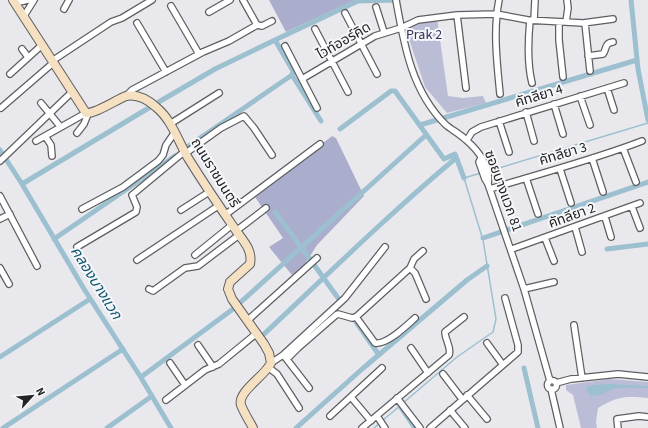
<svg xmlns="http://www.w3.org/2000/svg" width="648" height="428" viewBox="0 0 648 428" font-family="'Source Sans 3','Noto Sans Thai',sans-serif">
<style>
.green{fill:#bbbdd7}
.forest{fill:#aaadcc}
.water{fill:#9cc0d0}
.lines{fill:none;stroke-linecap:round;stroke-linejoin:round}
.stream{stroke:#9cc0d0;stroke-width:1.5}
.canal{stroke:#9cc0d0;stroke-width:5}
.street-casing{stroke:#5f5f62;stroke-width:8}
.secondary-casing{stroke:#5f5f62;stroke-width:10}
.street{stroke:#fff;stroke-width:5.5}
.secondary{stroke:#f5e0c2;stroke-width:8}
.labels{text-anchor:middle;dominant-baseline:central;stroke-width:4;stroke-linejoin:round;paint-order:stroke}
.park-label{font-size:14px;fill:#31305b;stroke:#f6f7fa}
.street-label{font-size:14px;fill:#222223;stroke:#f6f7fa}
.water-label{font-size:15px;font-style:italic;fill:#12566e;stroke:#f6f7fa}
</style>
<rect width="100%" height="100%" fill="#e9e9ed"/>
<path class="green" d="M437,18l11,78 15,2 20,-2 3,7 -39,10 -22,-26 -18,-54 3,-8 11,-6z
M610,379l38,3v16c-23,-2 -30,-2 -50,10l-2,14 1,6h-16l-8,-33 -7,-5v-5z"/>
<path class="forest" d="M269,0h86l-69,32z
M332,136l4,2 28,58 -47,49 -12,19 -13,11 -23,-28 14,-9 -28,-41z"/>
<path class="water" d="M610,384l38,2v2h-33l-15,7 -8,1 -4,-3 -2,-6 8,-2z"/>
<g class="lines">
<path class="stream" d="M489,171l159,-48
M403,403l54,-46 36,-25 3,-13 -13,-79 -19,-62 17,-5
M383,420l17,-14
M374,428l6,-5"/>
<path class="canal" d="M631,0l7,69 10,51
M292,75l29,46
M420,125l217,-65
M340,129l51,-38h4l49,68 11,-5 9,24
M187,147l105,-72 1,-4 -18,-31
M0,150l22,34 62,105 56,87 31,52
M22,184l135,-81 58,-34 60,-29 83,-39 40,-1
M275,212l35,47
M483,238l165,-56
M54,239l121,-83
M607,249l41,-5
M315,266l23,32
M356,322l23,33
M262,336c64,-60 127,-122 194,-178
M0,357l90,-58
M524,368l14,60
M141,377l92,-68 193,-174
M400,406l15,22
M3,428l120,-79
M107,428l45,-32
M296,428l65,-58 106,-90 20,-14"/>
<defs>
<path id="street" d="M243,0l14,25
M396,0c8,45 16,92 50,125 6,5 14,9 20,15 12,10 25,27 22,44
M499,0c-6,30 -2,63 1,94
M15,3l13,-3
M171,6l28,48
M376,7l8,25
M64,9l5,-9
M209,12l21,-12
M345,13l32,61
M457,15l9,73
M24,16l10,-16
M530,20c-2,21 -3,43 2,63
M534,20l1,-20
M559,22v18l4,37
M566,22l2,-14 -1,-8
M137,23l29,49
M585,23l5,48
M257,25l5,1 10,-5
M315,29l33,63
M285,46l32,62
M22,49l6,8
M588,56l15,-2c4,-5 1,-11 10,-12
M52,61l59,-39 11,-4 30,-18
M10,74l32,-29
M302,79l73,-43 26,-8 17,-8 39,-5 39,-1 32,6 55,3 30,-4
M607,88l7,22
M126,96l6,-6 71,-38 26,-11 28,-16
M580,96l10,29
M41,103l18,22
M554,104l9,30
M1,108l52,-45
M526,112l8,29
M499,121l10,31
M170,124l49,-31
M77,133l7,-9 4,-10
M45,136l6,9 1,11
M467,140l5,-8 9,-5 143,-44
M36,141l50,-28
M623,148l13,34
M186,153l35,-25 23,-12 10,12 18,27
M481,158l-2,4 6,17 3,5 36,105 26,92
M592,158l11,34
M0,161l72,-69
M560,169l11,34
M526,178l12,36
M490,189c51,-16 103,-29 152,-48
M0,196l37,70
M632,207l8,21
M82,209l41,-22 35,-26 5,-6 3,-10 9,-13
M181,210l28,-18
M225,215l95,-71
M605,217l6,20
M0,219l10,-5
M575,227l7,25
M236,231l30,-23
M545,238l9,23
M77,247l59,-35 1,-5 -5,-12 53,-44
M512,249l128,-46
M195,255l37,-30
M137,260l81,-54
M0,268l9,16
M410,268l4,-9 9,-8
M149,289l4,2 32,-23 13,-2 41,-31
M524,289l30,-7
M356,317l19,26c12,2 31,-17 40,-25
M248,320l69,-62
M574,325l8,53
M487,343l16,22
M198,345l15,22
M411,348l17,25
M285,357l24,31
M287,359l11,-11 38,-33 2,-1 14,4 4,-1 54,-49 5,5 11,26
M170,363l15,22
M271,363l12,-8 62,-57 40,-51
M269,368l8,6 22,34
M443,374l19,25
M547.5 385a4.5 4.5 0 1 1 9 0a4.5 4.5 0 1 1-9 0Z
M556,383l15,-4 47,-5 30,3
M551,389l9,39
M467,395l20,24
M351,397l20,24
M397,398l23,30
M166,400l39,-30 14,-6 38,-31
M450,410l15,18
M330,416l52,-48
M377,416l8,12
M362,428l87,-73c3,-7 -4,-15 -4,-23l19,-15
M430,428l88,-76v-7l-13,-47
M618,428l-1,-9 22,-3 9,1"/>
<path id="secondary" d="M13,0l73,113c9,1 30,-13 40,-17 11,-2 21,3 30,11 16,13 22,34 32,51 15,24 31,48 47,71 7,11 18,20 15,35l-20,18 -2,7 4,10 32,45 5,9 2,10c-6,13 -34,29 -30,42 3,8 8,15 12,23"/>
</defs>
<use href="#street" class="street-casing"/>
<use href="#secondary" class="secondary-casing"/>
<use href="#street" class="street"/>
<use href="#secondary" class="secondary"/>
</g>
<g class="labels">
<g class="park-label">
<text x="424" y="35">Prak 2</text>
</g>
<g class="street-label">
<text transform="translate(344 41) rotate(-30)">ไวท์ออร์คิด</text>
<text transform="translate(539 96) rotate(-17)">คัทลียา 4</text>
<text transform="translate(563 154) rotate(-17)">คัทลียา 3</text>
<text transform="translate(215 173) rotate(58)">ถนนราชมนตรี</text>
<text transform="translate(503 191) rotate(70)">ซอยบางแวก 81</text>
<text transform="translate(572 216) rotate(-20)">คัทลียา 2</text>
</g>
<g class="water-label">
<text transform="translate(96 283) rotate(58)">คลองบางแวก</text>
</g>
</g>
<g transform="translate(32 396) rotate(63)" stroke="#f6f7fa" stroke-width="3" paint-order="stroke">
<path d="M0-3L7 15L0 10L-7 15Z" fill="#222223"/>
<text y="-6" font-size="11" font-weight="bold" text-anchor="middle" fill="#222223">N</text>
</g>
</svg>
